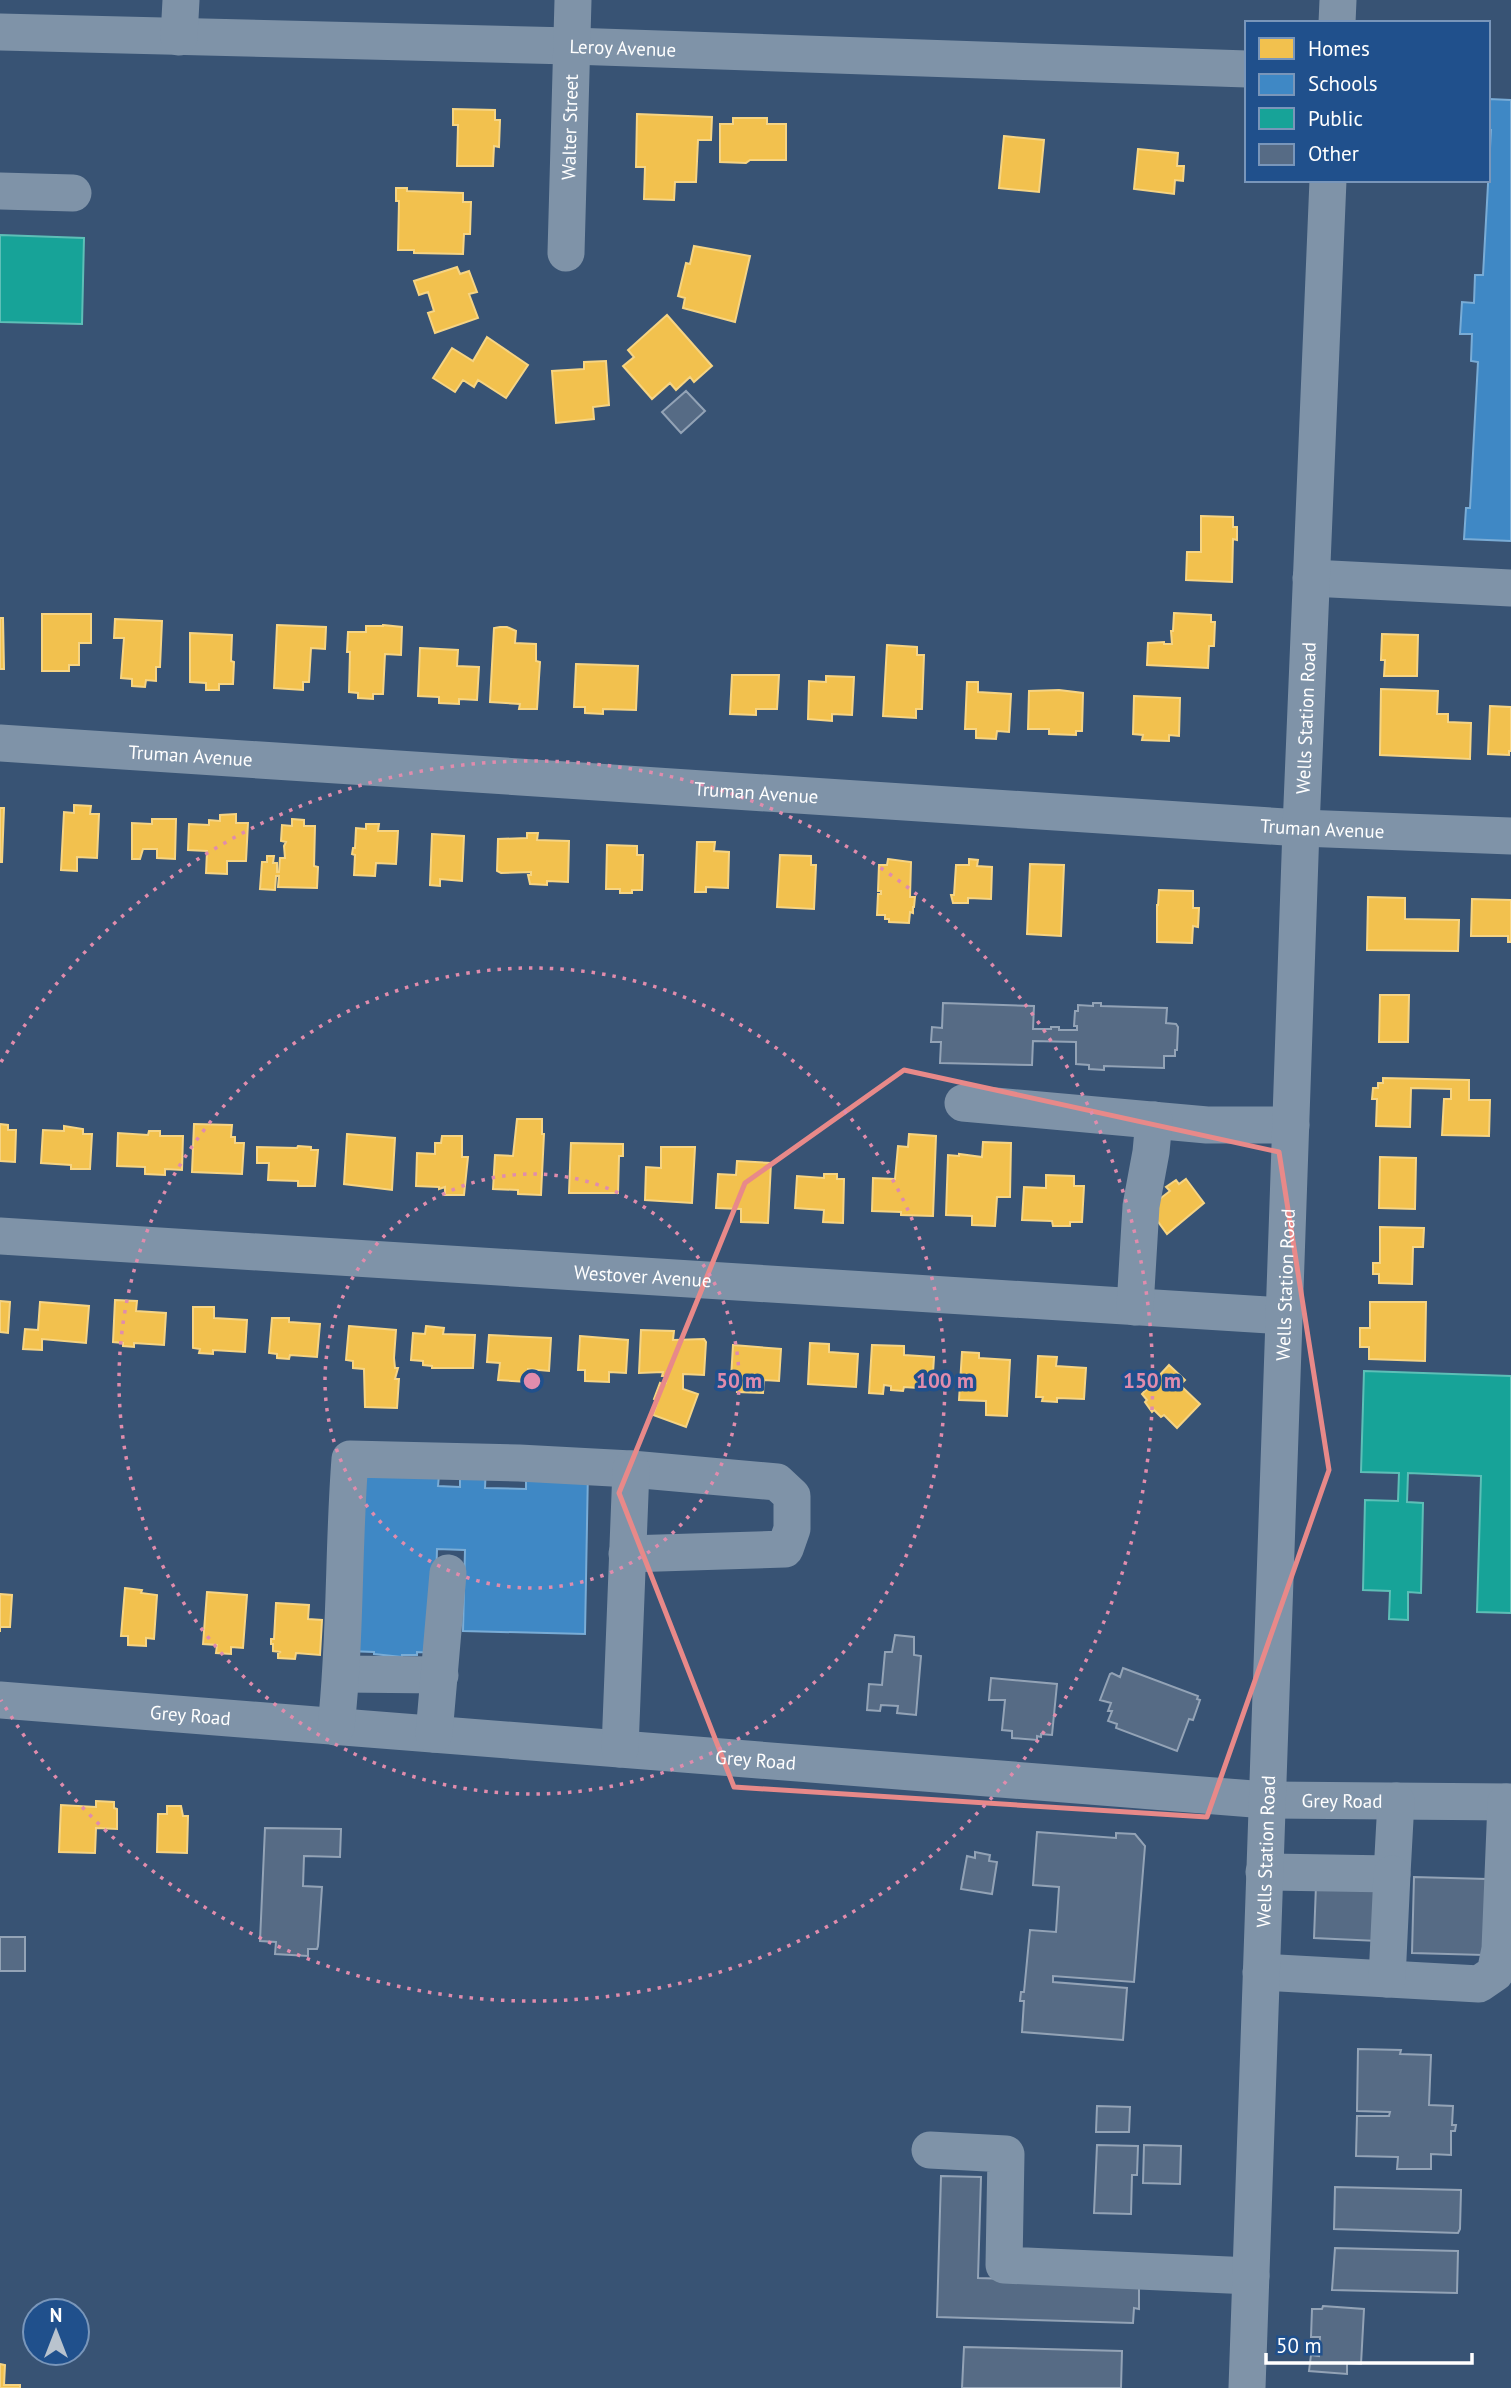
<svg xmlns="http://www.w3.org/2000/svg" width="1511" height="2388" viewBox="0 0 1511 2388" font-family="'PT Sans',sans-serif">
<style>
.homes{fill:#f2c14e;stroke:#f6d483;stroke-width:2}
.schools{fill:#3f88c5;stroke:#79acd6;stroke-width:2}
.public{fill:#17a398;stroke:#5dbfb7;stroke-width:2}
.building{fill:#566b85;stroke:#93a3b6;stroke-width:2}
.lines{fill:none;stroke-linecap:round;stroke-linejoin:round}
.minor{stroke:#7f93a8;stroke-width:37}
.marked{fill:none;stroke:#e88989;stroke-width:5;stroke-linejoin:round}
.ring{fill:none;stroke:#e08cad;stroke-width:3.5;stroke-dasharray:3.5 7}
.labels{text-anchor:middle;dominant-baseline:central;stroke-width:7;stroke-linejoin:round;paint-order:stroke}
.street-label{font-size:19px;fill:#fff;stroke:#20508c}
.centre{fill:#e08cad;stroke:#20508c;stroke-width:3.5}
.ring-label{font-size:21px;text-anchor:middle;font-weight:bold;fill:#e08cad;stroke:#20508c;stroke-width:7;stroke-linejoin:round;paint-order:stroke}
</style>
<rect width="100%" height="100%" fill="#385374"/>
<path class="homes" d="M453,109l42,1v10h5l-1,27 -5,-1 -1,20h-36l1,-41h-5z
M637,114l75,3 -1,23h-13l-2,42h-21l-1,18 -30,-1 1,-32h-9z
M733,118h34v6h19v36h-36l-4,3 -26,-1v-38h13z
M1004,136l40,4 -5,52 -40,-4z
M1138,149l40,4 -1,13h7l-1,15 -8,-1 -1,14 -40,-5z
M396,188h11v3l56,2v9h8l-1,32h-6l-1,20 -49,-1v-3h-16l1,-49h-3z
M694,246l56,10 -15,66 -52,-14 2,-10 -7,-2 8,-33 4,1z
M457,267l3,7 9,-3 8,21 -8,2 9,24 -43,15 -7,-20 6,-2 -6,-19 -9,3 -5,-14z
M667,315l45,51 -18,16 -4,-5 -14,13 -6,-7 -18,16 -29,-33 11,-9 -6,-7z
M487,337l41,28 -22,33 -28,-18 -4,7 -11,-7 -8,12 -22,-14 19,-30 21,13z
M606,361l3,44 -16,2 1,12 -38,4 -4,-52 32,-2v-7z
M1201,516l32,1v10h4v13l-4,-1 -1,43 -46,-2 1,-28h14z
M1174,613l37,2v7h4l-1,24h-5l-1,22 -61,-3 1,-22 16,-1v2h8l-1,-13h2z
M42,614h49v29h-12v22h-10v6h-27z
M0,618h3l1,51h-4z
M115,619l47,2 -2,46h-4v14l-10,-1 -1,7 -13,-1v-7l-11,-1 3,-40h-10z
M277,625l49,2 -1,22 -14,-1 -2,34h-6v8l-29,-2z
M383,625l19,2 -1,28 -16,-1 -2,40h-10v5l-15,-1v-5l-9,-1 1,-40h-3l1,-20h18v-6h17z
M500,627h7l9,4 -1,12 21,1v17l4,1 -3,47h-18l1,-5 -30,-2 4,-74z
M190,633l42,2 -1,26 3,1 -1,22h-14v6h-13v-7l-16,-1z
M1382,634l36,1 -1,41h-33l1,-16h-4z
M887,645l30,2v8h7l-2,54h-6v9l-33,-2z
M420,648l38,2 -1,16 22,1 -2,33 -18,-1v5l-20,-1v-6l-21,-1z
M576,664l62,2 -2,44 -33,-1v5l-18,-1v-6h-11z
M732,675h47l-2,34h-21v6l-26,-1z
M826,676l28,1 -2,38 -20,-1v7l-24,-2 1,-38 17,1z
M967,682h11v10l33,2 -2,38 -12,-1 -1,8 -20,-1v-9h-11z
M1381,689l57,2 -1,23h11v8l23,1 -1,36 -90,-4z
M1059,690l24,3 -1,38h-6v4l-27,-1v-5h-21l1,-38z
M1134,696l46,2 -1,38 -10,-1v6l-27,-1 1,-5 -10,-1z
M1490,706l21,1v44h-2v4l-21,-1z
M74,805l17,1 -1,8h9l-2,44 -20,-1v14l-16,-1 3,-58 10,1z
M0,808h4l-2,54h-2z
M236,814v9h12l-2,38h-19v13l-21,-1 1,-22 -19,-1 1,-26 20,1v-5l11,1v-6z
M152,819h24l-1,40 -18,-1v-9h-14l-3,10h-8v-36l20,1z
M292,819l12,1v6h11l-1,40 4,1 -1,21 -39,-1 1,-11h-3l-1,14 -15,-1 2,-27h5v-6h7l-1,7h4v9h2l1,-14h5l-1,-12 2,-4 -5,-1 1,-16 10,1z
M366,824h13l-1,7h20l-2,33 -20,-1 -1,13 -21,-1 1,-20 -3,-1 1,-6h2l1,-20 10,1z
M527,833h11l-1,7 32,1 -1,41 -21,-1v4l-17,-1 -2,-9h3v-3l-30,1 -4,-2 1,-32 29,-1z
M432,834l32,2 -2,45 -22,-2v7l-10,-1z
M697,842h18l-1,9 15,1 -1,36 -22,-1v5h-11z
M607,845l30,1v9h6l-1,35h-10v3h-12v-4h-14z
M780,855l31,1v9h5l-2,44 -37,-2z
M888,859l23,3 -1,35h5l-1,10h-1v6l-3,-1 -1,11 -20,-1v-3h-4v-4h-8l1,-21h3v-3h-3l1,-26h8z
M969,859l9,1 -1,6 15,1 -1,32 -23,-1v5h-15l-2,-8h3l2,-30h13z
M1030,864l34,1 -3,71 -34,-2z
M1159,890l34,1v17h6l-1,19 -5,-1 -1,17 -35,-1v-37h1z
M1368,897l37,1v21l54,1 -1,31 -91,-1z
M1472,899l39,1v42h-3v-6h-37z
M1380,995h29l-1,47h-29z
M1383,1078l86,2v20h21l-1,36 -47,-1 2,-36h7v-10l-40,-1 -1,39 -34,-1 1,-27h-5l1,-11h5v-5h5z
M517,1119h25v15h2l-3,61 -23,-1v-4l-25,-1 2,-34 18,1z
M0,1124l8,1v5h8l-1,32 -15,-1z
M194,1124l38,1 -1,12h4v6h9l-2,31 -50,-2z
M64,1126l19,3v5h9l-2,35h-19v-4l-30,-2 2,-33 21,1z
M149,1131h11v5h23l-1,34 -17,-1v6l-20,-1v-7l-28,-1 1,-33 30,2z
M347,1134l48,4 -3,52 -48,-6z
M909,1134l27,2 -3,80 -32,-1v-3l-29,-1 1,-33 22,1 3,-33 10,1z
M442,1136h20v21h6l-4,38h-19v-8l-6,2v-2l-23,-1 1,-33 18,1v-11h6z
M983,1142l28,1 -1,54h-13l-2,29 -23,-1v-9l-26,-1 2,-60 11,1v-2l23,3z
M571,1143l52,1v12h-4l-1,37h-49z
M298,1146l13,1v3h7l-3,36h-17v-5l-30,-1 1,-17h-12v-16l40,1z
M661,1147h34l-3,56 -47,-3 1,-33 15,1z
M1380,1157l36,1 -1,51 -36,-1z
M737,1161l34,2 -3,60 -27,-1v-13l-25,-1 2,-34 18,1z
M824,1174h13v5h7l-1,44 -20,-1 1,-12 -29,-2 2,-32 27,2z
M1046,1175l28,1v10h10l-2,36h-12v4h-17l-1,-5 -30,-1 2,-33 22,1z
M1186,1179l18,24 -37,31 -19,-26 22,-17 -4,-4 10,-7 3,4z
M1380,1227l44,1 -1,19h-10l-1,37 -33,-1v-9h-6v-11h7z
M115,1300l22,1 -1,10 30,2 -2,32 -30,-2v4l-11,-1v-3l-10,-1z
M0,1301l10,1 -2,31 -8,-1z
M40,1302l49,4 -3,37 -44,-4v11l-19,-1 2,-20 13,1z
M1370,1302h56l-1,59 -56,-2v-12h-9v-19h10z
M193,1307h21v11l33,2 -2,32 -32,-2v4l-14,-1 1,-4 -7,-1z
M272,1318h17v4l31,2 -3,33 -27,-2 -1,4 -12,-1v-4l-8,-1z
M349,1326l47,4 -2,28 1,10h3l-3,11h4l-2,29 -32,-1 -1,-38 -11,-1v-7l-7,-1z
M426,1326l18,2 -1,6 32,1 -2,33h-41v-2l-9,-1v-4l-12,-1 2,-27 12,1z
M641,1330l33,1 -1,9 31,-1 2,3 -2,33 -21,-1v15l15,5 -12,33 -33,-12 5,-14 -4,-2 6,-16 4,2 2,-2 1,-7h-5l1,-4 -24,1z
M489,1335l62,3 -2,33 -21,-2 -1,13 -29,-2 2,-17 -13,-1z
M580,1336l48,4 -2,33 -17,-1v10l-24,-1v-11h-7z
M810,1343l19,1v8l29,2 -2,33 -48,-3z
M733,1345l48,4 -2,32 -15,-1 -1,13 -26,-1 1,-13h-7z
M872,1345l32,1v9l30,2 -2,32 -28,-2 -1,4 -12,-1v-4l-7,-1 -1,9 -14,-1z
M962,1352l17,1v5l31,2 -3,56 -21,-1v-14l-27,-1z
M1038,1356l19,1 -1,9 30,2 -2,31 -27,-1v4l-15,-1 1,-4h-7z
M1169,1365l16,15 -5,5 20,19 -23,24 -13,-13 -3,2 -7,-7 -2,2 -7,-10 2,-2 -5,-6z
M125,1588l17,2 -1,3 16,2 -3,44 -8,-1v8l-18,-1v-9h-7z
M207,1592l40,3 -4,53 -12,-1v7l-15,-1 1,-8 -14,-1z
M0,1594l12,1 -2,32h-10v5z
M276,1603l33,2 -1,14 14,1 -2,35 -24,-2 -1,6 -17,-1v-5l3,-1 -8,-1v-7h-2v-5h3z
M96,1801l18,1v6l3,1v20l-21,-1 -1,25 -36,-1 2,-47 35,2z
M167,1806h14l2,10h5l-1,37 -30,-1 1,-38h9z
M0,2364l5,1 -1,20h16v3h-20z"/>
<path class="schools" d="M1489,99l22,1v441l-47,-2 2,-31h4l8,-146 -7,-1 1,-27h-12l2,-32 12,1 1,-28h8l8,-145h-3z
M460,1463l26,1 -1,24 41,1v-21l62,1 -3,165 -122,-3 2,-81 -28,-1 -3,104 -17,-1v3h-15v2l-28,-3v-2l-26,-1 11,-177 80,1 -1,11 22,1z"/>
<path class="public" d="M0,235l84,3 -2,86 -82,-2z
M1364,1371l147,5v237l-34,-1 4,-136 -73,-3 -1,29 16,1 -2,90 -13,-1v28l-19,-1 1,-28 -27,-1 2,-90 33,1 1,-28 -38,-1z"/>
<path class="building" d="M686,391l19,20 -24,22 -19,-21z
M943,1003l91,3 -1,23h18v-2h8v3h18v-4h-3l1,-15h3v-6l15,1v-3h8v3l66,2 -1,15 10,1 2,3 -1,23h-2v6h-11v12l-60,-2v4l-15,-1v-4l-13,-1v-22l-43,-1 -1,24 -92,-2 1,-21h-10l1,-15 10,1z
M895,1635l19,2v18l7,1 -5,59 -19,-2 1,-7 -17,-1 -1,6 -13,-1 2,-26 13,1 3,-33h7z
M1123,1668l75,28 -1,3 3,1 -7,20 -4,-1 -12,32 -61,-23 1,-4 -9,-3 4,-10h-4l3,-8 -11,-3 10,-26 2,-1 8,4z
M991,1678l66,6 -5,51 -11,-1v3l-4,-1v4l-25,-2v-7l-10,-1 3,-30h-16z
M265,1828l76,1 -1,28 -36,-1 -1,30 19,1 -4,59 -1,3h-9v7l-33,-2 1,-12 -16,-1z
M1037,1832l79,6v-5l19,1 10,12 -11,136 -81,-6v6l74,6 -4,52 -101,-8 2,-31h-4l1,-9h3l6,-62 26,2 3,-45 -26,-2z
M975,1852l15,3 -1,6 8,1 -5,32 -31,-5 6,-33 8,2z
M1414,1877l73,2 -3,76 -72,-2z
M1316,1885l64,3 -2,53 -64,-3z
M0,1937h25v34h-25z
M1358,2049l43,1 -1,4 31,1 -2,50 24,1 -1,19h4l-1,6h-4v24l-20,-1v15h-34l1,-12 -42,-1 1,-40h32l1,-4 -33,-1z
M1097,2106l33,1 -1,25h-33z
M1097,2145l41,1 -1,29h-5l-1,39 -37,-1z
M1144,2145l37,1 -1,38 -37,-1z
M941,2176l40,1 -3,101 161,5v26l-5,-1 -1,15 -196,-6z
M1335,2187l126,3 -1,39 -2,4 -124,-4z
M1335,2248l123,3 -1,42 -125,-3z
M1323,2306l41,3 -3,55 -14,-1v11l-38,-3 2,-16 8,1 1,-19h-9l1,-28h10z
M964,2347l158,4 -1,37h-159z"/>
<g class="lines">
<g class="minor">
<path d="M1337,23l1,-23"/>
<path id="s1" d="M0,32l571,14 676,23"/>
<path d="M179,37l2,-37"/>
<path d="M0,191l73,2"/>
<path id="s2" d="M566,253l7,-253"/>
<path d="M1311,578l200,10"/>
<path id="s3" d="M0,743l1301,85 210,8"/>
<path d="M963,1103l244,22h84"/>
<path id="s4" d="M0,1236l1284,80"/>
<path d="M1135,1307l6,-101 10,-54 3,-32"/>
<path d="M342,1674l98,1"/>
<path id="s5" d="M0,1700l1266,100 245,2"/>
<path d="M336,1727c10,-89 7,-179 14,-268l169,4 112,6 146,13 15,14v33l-7,20 -158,5"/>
<path d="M434,1734l14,-161"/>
<path d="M620,1749l11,-280"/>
<path d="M1264,1872l128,2 4,-73"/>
<path d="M1261,1972l218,12 16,-11 5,-24 6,-147"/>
<path d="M1387,1979l5,-105"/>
<path d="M930,2150l76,4 -2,111 247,11"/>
<path id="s6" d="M1247,2388l54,-1560 27,-648"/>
</g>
</g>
<path class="marked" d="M904,1070l375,82 50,318 -122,347 -473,-30 -115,-294 126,-310z"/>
<g class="ring">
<circle cx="532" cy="1381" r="207"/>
<circle cx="532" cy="1381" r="413"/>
<path d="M1 1062A620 620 0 1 1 1 1700"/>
</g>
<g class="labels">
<g class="street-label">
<text stroke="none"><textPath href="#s1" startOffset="623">Leroy Avenue</textPath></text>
<text stroke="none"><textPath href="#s2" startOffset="126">Walter Street</textPath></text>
<text stroke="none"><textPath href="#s6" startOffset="1671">Wells Station Road</textPath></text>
<text stroke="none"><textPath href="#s3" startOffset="191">Truman Avenue</textPath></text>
<text stroke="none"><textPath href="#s3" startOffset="758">Truman Avenue</textPath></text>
<text stroke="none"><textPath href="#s3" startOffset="1325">Truman Avenue</textPath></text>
<text stroke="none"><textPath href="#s4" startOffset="644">Westover Avenue</textPath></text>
<text stroke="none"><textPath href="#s6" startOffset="1104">Wells Station Road</textPath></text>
<text stroke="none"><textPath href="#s5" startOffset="191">Grey Road</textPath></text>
<text stroke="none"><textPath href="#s5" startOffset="758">Grey Road</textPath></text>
<text stroke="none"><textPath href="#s5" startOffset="1346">Grey Road</textPath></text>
<text stroke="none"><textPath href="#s6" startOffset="537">Wells Station Road</textPath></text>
</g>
</g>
<circle cx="532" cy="1381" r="10" class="centre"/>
<g class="ring-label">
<text x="739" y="1388">50 m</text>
<text x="945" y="1388">100 m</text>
<text x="1152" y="1388">150 m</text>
</g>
<rect x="1245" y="21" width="245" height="161" fill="#20508c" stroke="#7996ba" stroke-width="2"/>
<rect x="1259" y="38" width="35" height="21" fill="#f2c14e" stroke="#7996ba" stroke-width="2"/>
<text x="1308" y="56" font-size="21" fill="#ffffff">Homes</text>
<rect x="1259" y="74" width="35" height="21" fill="#3f88c5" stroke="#7996ba" stroke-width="2"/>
<text x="1308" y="91" font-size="21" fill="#ffffff">Schools</text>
<rect x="1259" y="108" width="35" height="21" fill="#17a398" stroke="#7996ba" stroke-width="2"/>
<text x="1308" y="126" font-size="21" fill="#ffffff">Public</text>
<rect x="1259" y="144" width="35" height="21" fill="#566b85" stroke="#7996ba" stroke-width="2"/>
<text x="1308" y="161" font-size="21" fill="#ffffff">Other</text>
<g transform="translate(56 2332)"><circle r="33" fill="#20508c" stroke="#7996ba" stroke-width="2"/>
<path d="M0-5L12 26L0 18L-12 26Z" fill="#b9c3ce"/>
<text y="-10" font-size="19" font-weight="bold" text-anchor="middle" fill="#ffffff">N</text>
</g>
<path d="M1266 2353v10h206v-10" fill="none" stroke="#ffffff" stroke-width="3.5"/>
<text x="1276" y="2353" font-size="21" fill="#ffffff" stroke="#20508c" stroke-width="5" paint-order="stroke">50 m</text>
</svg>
